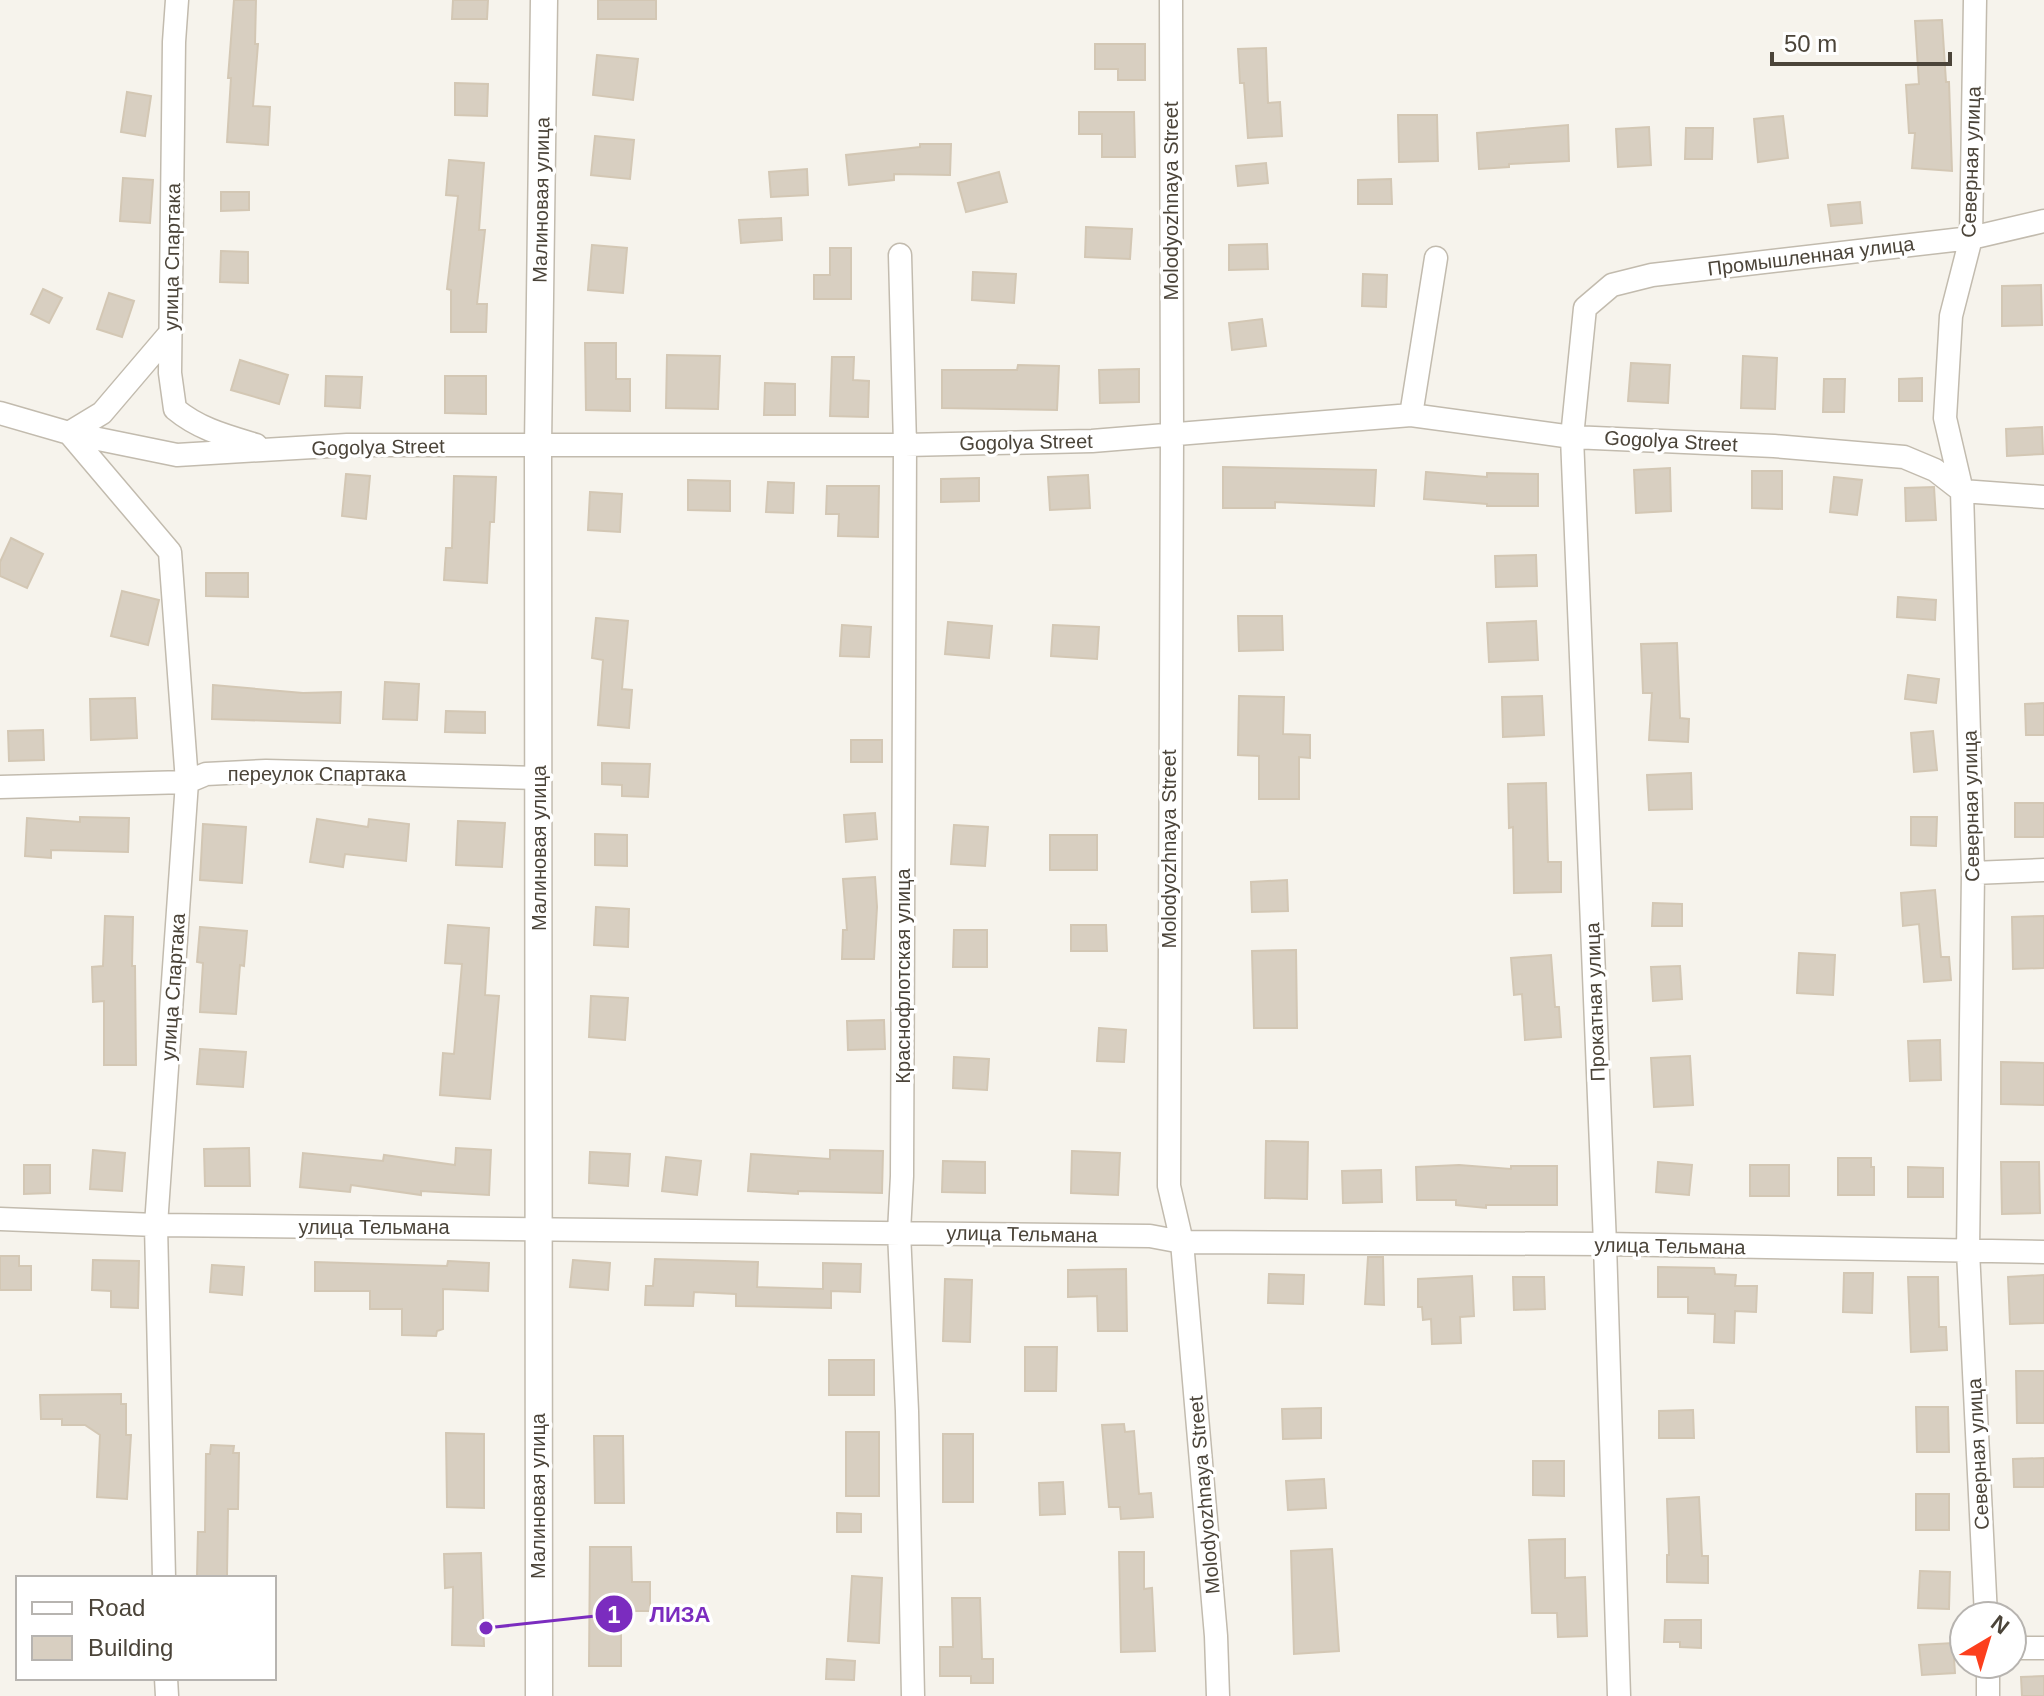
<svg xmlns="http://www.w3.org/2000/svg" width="2044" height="1696" viewBox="0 0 2044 1696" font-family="Arial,sans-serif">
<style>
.building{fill:#d8cfc1;stroke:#d3c7b4;stroke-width:2}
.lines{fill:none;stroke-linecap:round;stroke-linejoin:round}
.minor-casing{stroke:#c2bbae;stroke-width:25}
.tertiary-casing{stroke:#c2bbae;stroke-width:29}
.minor{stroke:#fff;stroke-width:22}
.tertiary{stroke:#fff;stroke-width:26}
.labels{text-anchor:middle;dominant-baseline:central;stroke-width:7;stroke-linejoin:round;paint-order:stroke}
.street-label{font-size:20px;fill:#4b4439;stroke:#fff}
.leader{fill:none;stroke:#7b2cbf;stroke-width:3}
.callout-dot{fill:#7b2cbf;stroke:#fff;stroke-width:3}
.mark-label{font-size:24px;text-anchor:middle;font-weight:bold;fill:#fff}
.callout-label{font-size:22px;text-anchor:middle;font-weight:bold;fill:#7b2cbf;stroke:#fff;stroke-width:7;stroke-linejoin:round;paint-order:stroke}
</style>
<rect width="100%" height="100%" fill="#f6f3ec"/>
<path class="building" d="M234,0h22l-1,44h3l-5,62 17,1 -2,38 -41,-3 4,-64h-3z
M453,0h35l-1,19h-35z
M598,0h58v19h-58z
M1942,20l4,62h3l3,89 -40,-3 3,-35h-6l-3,-48 13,-1 -4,-63z
M1095,44h50v36h-27v-11h-23z
M1266,48l2,55 12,-1 2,34 -34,2 -4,-55h-4l-2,-34z
M597,55l41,4 -5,41 -40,-5z
M455,83l33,1 -1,32 -32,-1z
M127,92l24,4 -6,40 -24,-4z
M1079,112h55l1,45h-33v-23h-23z
M1398,115h39l1,46 -39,1z
M1783,116l5,42 -30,4 -4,-43z
M1568,125l1,36 -60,3v3l-30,2 -2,-36z
M1649,127l2,38 -33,2 -2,-38z
M1686,128h27l-1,31h-27z
M595,136l39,4 -4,39 -39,-4z
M920,144h31l-1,31 -56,-1v6l-45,5 -3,-30 74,-8z
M449,160l35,3 -5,67h6l-8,74h10l-1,28h-35v-42l-4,-1 11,-93 -12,-1z
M1266,163l2,20 -30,3 -2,-20z
M807,169l1,26 -37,2 -2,-25z
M999,172l8,30 -41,10 -8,-29z
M123,178l30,2 -3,43 -30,-2z
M1391,179l1,25h-34v-24z
M221,192h28v18l-28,1z
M1860,202l2,21 -31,3 -3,-21z
M781,218l1,22 -41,3 -2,-23z
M1086,227l46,2 -2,30 -45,-2z
M1267,244l1,25 -39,1v-25z
M592,245l35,3 -4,45 -35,-3z
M830,248h21v51h-37v-24h16z
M221,251l27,1v31l-28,-1z
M973,272l43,2 -2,29 -42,-3z
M1363,274l24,1 -1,32 -24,-1z
M2041,285l1,40 -40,1v-40z
M43,289l19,9 -13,25 -18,-9z
M109,293l25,8 -12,36 -25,-8z
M1262,319l4,27 -34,4 -3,-27z
M585,343h31v36h14v32l-44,-1z
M667,355l53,1 -2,53 -52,-1z
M1743,356l34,2 -2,51 -34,-1z
M832,357h22l-1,23 16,1 -1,36 -38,-1z
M240,360l48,15 -9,29 -48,-14z
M1631,363l39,2 -2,38 -40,-2z
M1018,365l41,1 -2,44 -115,-2v-38h75z
M1139,369v33l-39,1 -1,-33z
M326,376l36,1 -2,31 -35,-2z
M445,376h41v38l-41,-1z
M1922,378v23h-23v-22z
M1824,379h21l-1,33h-21z
M765,383l30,1v31h-31z
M2042,427l1,27 -36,2 -1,-27z
M1223,467l153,3 -2,36 -99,-4v6h-52z
M1670,468l1,43 -35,2 -2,-43z
M1752,471h30v38l-30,-1z
M1426,472l61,5v-4l51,1v32h-51v-2l-63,-5z
M346,474l24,2 -4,43 -24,-3z
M1088,475l2,33 -40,2 -2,-33z
M454,476l42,1 -2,45h-4l-3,61 -43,-3 2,-32h6z
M1834,477l28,3 -5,35 -27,-3z
M979,478v23l-38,1v-23z
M688,480l42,1v30l-42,-1z
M768,482l26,1 -1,30 -27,-1z
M827,486h52l-1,51 -40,-1 1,-22h-13z
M1934,487l2,33 -30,1 -1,-33z
M590,492l32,2 -2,38 -32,-2z
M11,538l32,16 -16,34 -27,-12v-14z
M1536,555l1,31 -41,1 -1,-31z
M206,573h42v24l-42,-1z
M122,591l37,9 -11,45 -37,-9z
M1898,597l38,3 -1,20 -38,-3z
M1238,616h44l1,34 -44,1z
M596,618l32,3 -6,68 10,1 -3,38 -31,-3 5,-65 -11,-2z
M1536,621l2,39 -49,2 -2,-39z
M948,622l44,4 -3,32 -44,-4z
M842,625l29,2 -2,30 -29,-1z
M1053,625l46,2 -2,32 -46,-3z
M1677,643l3,75 9,1 -1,23 -39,-2 3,-47h-9l-2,-49z
M1908,675l31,4 -3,24 -31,-4z
M385,682l34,2 -2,36 -34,-1z
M213,685l90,8 38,-1 -1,31 -128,-4z
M1239,696l45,1 -1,37 27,1v23l-11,-1v42h-40v-43l-21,-1z
M1542,696l2,39 -41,2 -1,-40z
M135,698l2,40 -46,2 -1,-41z
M2044,703v32h-18l-1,-31z
M446,711l39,1v21l-40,-1z
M43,730l1,30 -35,1 -1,-30z
M1933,731l4,39 -23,2 -3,-39z
M851,740h31v22h-31z
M602,763l48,1 -2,33 -26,-1v-11l-20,-1z
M1691,773l1,36 -43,1 -2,-35z
M1546,783l2,79h13v30l-47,1 -1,-66 -4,1 -1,-44z
M2015,803h29v34h-29z
M875,813l2,26 -31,3 -2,-27z
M80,817l49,1 -1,34 -77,-2v8l-26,-2 2,-38 53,4z
M1911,817h26l-1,29 -25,-1z
M317,819l51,8 1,-8 40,5 -3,37 -61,-7 -2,13 -33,-5z
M458,821l47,2 -3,44 -46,-2z
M203,824l43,3 -4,56 -42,-3z
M954,825l34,2 -3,39 -34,-2z
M595,834l32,1v31l-32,-1z
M1050,835h47v35h-47z
M875,877l2,30 -3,52h-32l1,-29h4l-4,-51z
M1287,880l1,31 -36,1 -1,-30z
M1935,890l6,67h8l2,23 -27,2 -5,-58 -16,2 -2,-33z
M1653,903l29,1v22h-30z
M596,907l33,2 -1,38 -34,-2z
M105,916l28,1 -1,49h3l1,99h-32v-64l-11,1 -1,-35 11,-1z
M2044,916v52l-31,1 -1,-52z
M448,925l41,3 -4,67 14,1 -9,103 -50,-4 3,-42 11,1 8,-90 -17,-1z
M1071,925h35l1,26h-36z
M200,927l47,4 -3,35 -4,-1 -4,49 -36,-2 3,-49 -6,-1z
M954,930h33v37h-34z
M1296,950l1,78h-43l-2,-77z
M1799,953l36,2 -2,40 -36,-2z
M1551,955l4,52h4l2,30 -36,3 -3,-46 -8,1 -3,-37z
M1680,966l2,33 -29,2 -2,-34z
M591,996l37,2 -3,42 -36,-3z
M884,1020l1,29 -37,1 -1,-29z
M1099,1028l27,2 -2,32 -27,-1z
M1940,1040l1,40 -31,1 -2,-40z
M200,1049l46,3 -3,35 -46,-3z
M1690,1056l3,49 -39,2 -3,-49z
M954,1057l35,2 -2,31 -34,-2z
M2001,1062l43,1v42l-43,-1z
M1266,1141l42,1 -1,57 -42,-1z
M249,1148l1,38h-45l-1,-37z
M456,1148l35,2 -2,45 -68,-4v4l-70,-10 -1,7 -50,-5 3,-34 80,8 1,-6 71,10z
M93,1150l32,3 -3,38 -32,-2z
M830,1150l53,1 -1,42 -84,-2v3l-50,-3 3,-37 79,5z
M1072,1151l48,2 -2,42 -47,-2z
M590,1152l40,2 -2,32 -39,-3z
M666,1157l35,4 -4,34 -35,-4z
M1838,1158h33v9h3v28h-36z
M943,1161l42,1v31l-43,-1z
M1658,1162l34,3 -3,30 -33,-3z
M2001,1162h38l1,51 -38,1z
M24,1165h26v28l-26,1z
M1459,1165l52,4v-3h46v39h-71v3l-30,-3v-5h-39l-1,-33z
M1750,1165h39v31h-39z
M1908,1167l35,1v29h-35z
M1381,1170l1,32 -39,1 -1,-32z
M0,1256h19v10h12v24h-31z
M1368,1257h15l1,48 -19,-1z
M655,1259l103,3 -1,25 66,2v-26l38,1 -1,28 -29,-1v17l-95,-2v-12l-42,-2 -1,14 -48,-1 1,-19h7z
M93,1260l46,1 -1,47 -27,-1v-16l-19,-1z
M573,1260l37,3 -2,27 -38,-3z
M448,1261l41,2 -1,28 -45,-2v40l-6,2 -1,5 -34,-1v-26h-32v-18h-55v-29l132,4z
M212,1265l32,2 -2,28 -32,-3z
M1658,1267l56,1 1,6 21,1 -1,11h22l-1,26 -21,-1 -1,32 -20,-1 1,-28 -27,-1v-16h-30z
M1126,1269l1,62h-29l-1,-35 -29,1v-27z
M1844,1273h29l-1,40 -29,-1z
M1269,1274l35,1 -1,29 -35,-1z
M2044,1275v48l-34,1 -2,-47z
M1472,1276l2,40 -14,1 1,26 -29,1 -1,-25 -8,1 -1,-13h-4v-28z
M1513,1277h31l1,32 -31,1z
M1908,1277h30l1,50h7l1,23 -36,2z
M945,1279l27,1 -2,62 -27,-1z
M1025,1347h32l-1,44h-31z
M829,1360h45v35h-45z
M2016,1371h28v52h-27z
M121,1394v10h5v31h5l-4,64 -30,-2 3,-62 -15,-10h-23v-6h-21l-1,-24z
M1916,1407h32l1,45h-32z
M1321,1408v30l-38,1 -1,-30z
M1693,1410l1,28h-35v-27z
M1124,1424l1,8 9,-1 5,63 12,-1 2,24 -32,2 -1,-12h-11l-7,-82z
M846,1432h33v64h-33z
M446,1433l38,1v74l-37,-1z
M943,1434h30v68h-30z
M594,1436h29l1,67h-29z
M211,1445l23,1 -1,7h6l-1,56h-10l-1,67h-30l1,-44h7l1,-78h4z
M2044,1458v29h-30l-1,-28z
M1533,1461h31v35l-31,-1z
M1324,1479l2,29 -38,2 -2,-29z
M1063,1482l2,32 -25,1 -1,-32z
M1916,1494h33v36h-33z
M1699,1497l3,59h6v27l-41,-1v-27h2l-2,-56z
M837,1513l24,1v18h-24z
M1565,1539v39l20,-1 2,59 -29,1 -1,-24h-25l-3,-73z
M590,1547h41l1,35h18v29h-29v55h-32z
M1332,1549l7,102 -45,3 -3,-103z
M1119,1552h25v37l8,-1 3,63 -34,1z
M481,1553l3,93 -32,-1 1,-58 -8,1 -1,-34z
M1920,1571l30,1 -1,37 -31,-1z
M852,1576l30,2 -3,65 -31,-2z
M952,1598h28l2,61h11v24h-22v-7h-31v-29h13z
M1665,1620h36v28l-21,-1v-5h-16z
M1953,1643l2,30 -33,2 -3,-30z
M827,1659l28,2 -1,19 -28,-1z
M2044,1676v20h-22l-1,-19z"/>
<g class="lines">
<defs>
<path id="minor" d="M177,0l-3,42 -4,331 5,36c24,20 51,27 81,36
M1171,0l1,436 -3,750 13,56 34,394 2,60
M1975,0l-4,238 -20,78 -6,102 17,73 11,382 -5,378 18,365
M900,255l5,190 -3,731 -3,56 8,179 6,285
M0,413l69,20 108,22 170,-10h558l187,-4 319,-26 161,22 202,9 130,11 31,13 27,21 82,6
M1411,415l25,-157
M0,787l187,-5 19,-8 60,-3 274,7
M1973,873l71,-3
M0,1219l156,6 994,11 32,6 423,2 439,8
M164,1578l-8,-353 31,-443 -17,-230 -101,-119 33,-20 69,-81
M2012,1648h32
M1988,1664v32
M166,1678l1,18
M1619,1696l-14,-452 -33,-807 13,-129 27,-23 40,-10 319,-37 73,-17"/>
<path id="tertiary" d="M539,1696l-1,-1250 6,-446"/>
</defs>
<use href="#minor" class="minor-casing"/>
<use href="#tertiary" class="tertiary-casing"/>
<use href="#minor" class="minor"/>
<use href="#tertiary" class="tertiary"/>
</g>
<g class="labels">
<g class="street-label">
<text transform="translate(1971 162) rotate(-88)">Северная улица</text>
<text transform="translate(541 200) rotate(-89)">Малиновая улица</text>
<text transform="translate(1171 201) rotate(-90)">Molodyozhnaya Street</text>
<text transform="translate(1811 256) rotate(-7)">Промышленная улица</text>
<text transform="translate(172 257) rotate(-89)">улица Спартака</text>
<text transform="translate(1671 441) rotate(3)">Gogolya Street</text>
<text transform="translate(1026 442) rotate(-1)">Gogolya Street</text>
<text transform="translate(378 447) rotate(-1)">Gogolya Street</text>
<text x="317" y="774">переулок Спартака</text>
<text transform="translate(1971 806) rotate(-91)">Северная улица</text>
<text transform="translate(539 848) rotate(-90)">Малиновая улица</text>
<text transform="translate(1169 849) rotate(-90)">Molodyozhnaya Street</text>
<text transform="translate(903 976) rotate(-90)">Краснофлотская улица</text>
<text transform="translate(173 987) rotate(-86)">улица Спартака</text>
<text transform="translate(1595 1002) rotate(-92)">Прокатная улица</text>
<text x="374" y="1227">улица Тельмана</text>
<text transform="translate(1022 1234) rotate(1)">улица Тельмана</text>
<text transform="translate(1670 1246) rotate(1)">улица Тельмана</text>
<text transform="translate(1978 1454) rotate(-93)">Северная улица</text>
<text transform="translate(1204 1495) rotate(-95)">Molodyozhnaya Street</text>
<text transform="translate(538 1496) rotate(-90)">Малиновая улица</text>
</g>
</g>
<path class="leader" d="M486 1628L614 1614"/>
<g class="callout-dot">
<circle cx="486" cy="1628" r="8"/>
<circle cx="614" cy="1614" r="20"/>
</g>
<g class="mark-label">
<text x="614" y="1623">1</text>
</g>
<g class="callout-label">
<text x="680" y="1622">ЛИЗА</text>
</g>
<rect x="16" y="1576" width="260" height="104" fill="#ffffff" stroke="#b7b4b0" stroke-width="2"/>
<rect x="32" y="1602" width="40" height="12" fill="#ffffff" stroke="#b7b4b0" stroke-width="2"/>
<text x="88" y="1616" font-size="24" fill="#4b4439">Road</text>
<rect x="32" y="1636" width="40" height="24" fill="#d8cfc1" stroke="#b7b4b0" stroke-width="2"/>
<text x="88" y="1656" font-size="24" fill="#4b4439">Building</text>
<g transform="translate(1988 1640) rotate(38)"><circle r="38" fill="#ffffff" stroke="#b7b4b0" stroke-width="2"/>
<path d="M0-6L14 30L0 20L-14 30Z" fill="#fc3f1d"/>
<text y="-12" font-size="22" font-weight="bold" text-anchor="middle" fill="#4b4439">N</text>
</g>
<path d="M1772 52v12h178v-12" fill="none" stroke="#4b4439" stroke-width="4"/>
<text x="1784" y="52" font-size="24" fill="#4b4439" stroke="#ffffff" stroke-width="6" paint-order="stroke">50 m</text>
</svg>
